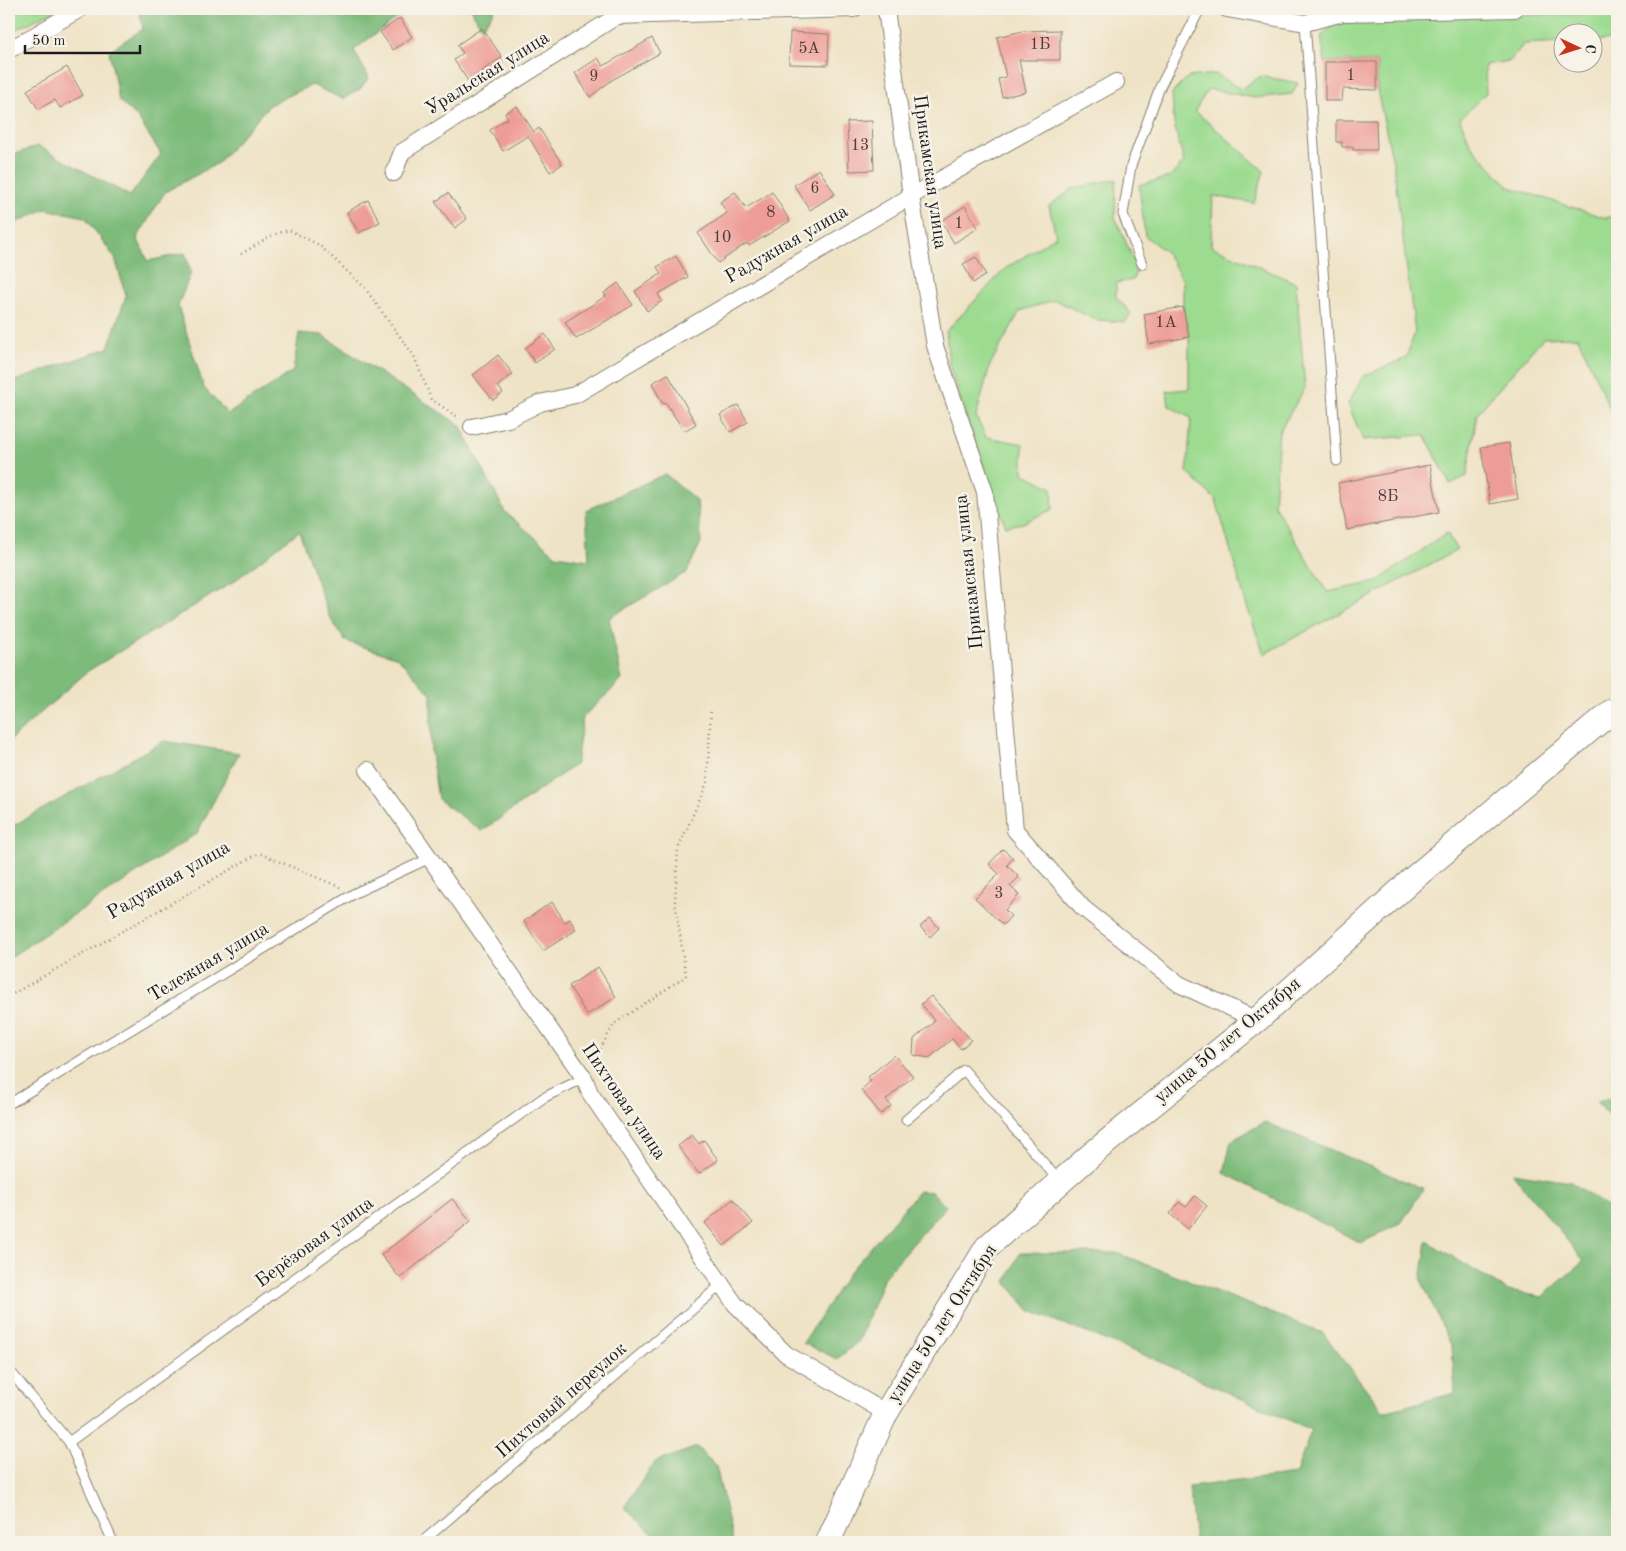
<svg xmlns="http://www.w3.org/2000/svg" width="1626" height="1551" viewBox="0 0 1626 1551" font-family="'Old Standard TT',serif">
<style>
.green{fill:#9cdb90;stroke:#5c7c56}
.forest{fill:#7dbb7a;stroke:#4c6c4b}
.building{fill:#ee9c96}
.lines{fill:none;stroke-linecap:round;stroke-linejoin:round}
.lane-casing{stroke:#868071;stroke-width:11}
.street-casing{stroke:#868071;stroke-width:18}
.secondary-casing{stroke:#868071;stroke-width:26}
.path{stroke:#868071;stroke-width:2.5;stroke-dasharray:1 4;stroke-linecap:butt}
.lane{stroke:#fff;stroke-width:9}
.street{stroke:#fff;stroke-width:16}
.secondary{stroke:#fff;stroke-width:24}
.labels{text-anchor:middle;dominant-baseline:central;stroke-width:5;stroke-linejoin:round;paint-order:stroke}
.number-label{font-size:16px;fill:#503c3a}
.street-label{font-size:19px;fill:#1c1c1c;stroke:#f7f3e8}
</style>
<rect width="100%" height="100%" fill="#f7f3e8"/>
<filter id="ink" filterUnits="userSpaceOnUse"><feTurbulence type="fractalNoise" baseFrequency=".02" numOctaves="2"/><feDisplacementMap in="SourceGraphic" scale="10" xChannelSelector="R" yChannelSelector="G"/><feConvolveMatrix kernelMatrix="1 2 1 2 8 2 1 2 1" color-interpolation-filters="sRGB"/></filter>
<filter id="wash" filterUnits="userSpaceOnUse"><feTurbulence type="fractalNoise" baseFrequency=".0096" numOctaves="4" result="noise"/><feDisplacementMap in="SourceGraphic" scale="20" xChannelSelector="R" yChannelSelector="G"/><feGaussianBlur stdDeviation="1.12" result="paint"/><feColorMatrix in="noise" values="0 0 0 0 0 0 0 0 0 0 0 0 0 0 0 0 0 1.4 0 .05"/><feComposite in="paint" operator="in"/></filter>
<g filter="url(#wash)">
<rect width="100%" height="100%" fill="#efe3c6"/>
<path class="green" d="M9,9h48l-48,24z
M1617,13v27l-23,1v-9h-30l-1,10 -39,2 -14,17 -25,4 1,28 -26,26 11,26 38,42 97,31 11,-3v210l-39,-88 -35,1 -66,76 -10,62 -17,8 -25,-49 -62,5 -15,-36 15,-28 43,-18 9,-26 -22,-170 -16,-72v-28h-52l-4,-26 14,-12 103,-7z
M1216,74l25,15 20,-13 37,7 -6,11 -37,4 -47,-9 -13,22 69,60 -10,32 -41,-7 -2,50 85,37 9,105 -26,44 -5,73 53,87 49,-10 71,-49 10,17 -193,104 -18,-50 -30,-104 -29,-28 4,-54 -22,-12 -2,-15 22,-2v-52l-6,-30v-26l-17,-29 -21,-16 -6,-51 31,-8 14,-15 -10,-38 -2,-31 16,-16z
M1116,179l-1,38 22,51 -4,12 -17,3v14l15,16 -6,9 -29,-2 -41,-20 -35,11 -30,54 -14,52 10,20 37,7v29l29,15 1,21 -30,14 -17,3 -8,-17 -49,-143 -3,-35 60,-63 50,-32 -7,-30 25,-18z"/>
<path class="forest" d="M139,9h269l-54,41 15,28 -9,11 -17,10 -31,-14 -43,20 -51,58 -53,29 -28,46 11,23 37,-8 6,19 -13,34 26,82 24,26 65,-43 6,-38 23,2 138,90 45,87 51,43 33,5 -3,-50 79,-36 32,27 4,41 -14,30 -78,46 13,62 -39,37 -7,47 -94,67 -44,-32 -7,-46v-59l-33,-36 -53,-17 -16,-25 -30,-85 -66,51 -145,89 -79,70v-358l99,-35 18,-52 -11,-38 -30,-41 -40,-8 -36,17v-70l29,-10 92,50 31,-42 -24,-37 -18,-16 -10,-50 34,-22z
M471,9h24l-13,19z
M164,741l75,12 -42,80 -188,125v-130z
M1617,1097v28l-21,-24z
M1265,1122l151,64 8,2 -23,35 -40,20 -137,-70 7,-32z
M1512,1173l59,9 46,32v328h-422l-6,-55 107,-13 15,-44 -157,-71 -124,-48 -24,-29 14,-29h97l206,80 61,79 71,-19 -3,-46 -31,-67 6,-39 81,50 34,6 42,-36z
M919,1191l13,1 14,14 -62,71 -25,64 -22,18 -34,-16 45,-69z
M697,1447l19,19 17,76h-76v-4l-33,-31 31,-45z"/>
<g id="blocks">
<path class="building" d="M400,18l12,19 -19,13 -13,-18z
M482,28l20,29 -34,24 -14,-21 9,-7 -6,-8z
M1060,30v30h-41l7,32 -24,5 -4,-18 8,-2 -9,-40 26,-6z
M790,32l39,2 -1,31 -39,-1z
M652,38l8,15 -48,27 -22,17 -15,-24 23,-15 5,8z
M1325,62h52v28l-34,-1 -1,12h-17z
M67,67l16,28 -23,13 -5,-8 -17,9 -11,-19z
M517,106l17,26 5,-4 23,36 -12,8 -22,-36 -25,15 -13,-21 18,-12 -3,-5z
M1336,120h40l1,30h-24v-3h-11v-5h-6z
M872,121l2,49 -25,1 -2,-49z
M819,169l16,25 -25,16 -16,-25z
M735,192l11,16 26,-16 18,29 -41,25 -2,-3 -29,20 -20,-30 29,-20 -7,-11z
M448,193l19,26 -12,9 -20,-26z
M368,200l12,22 -21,11 -12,-21z
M965,206l13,22 -24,15 -13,-22z
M676,256l12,21 -30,17 4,7 -15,10 -12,-20 26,-17 -4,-7z
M976,257l10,18 -13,8 -10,-19z
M618,283l15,22 -57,34 -11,-17 41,-26 -2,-3z
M1183,307l6,30 -40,7 -5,-30z
M545,334l10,15 -20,14 -10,-15z
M498,355l15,19 -15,12 5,7 -10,7 -20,-25z
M668,374l28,50 -12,7 -18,-28 -3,1 -11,-21z
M738,405l10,17 -18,10 -10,-17z
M1509,443l9,56 -28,5 -9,-57z
M1430,465l9,47 -92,18 -9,-47z
M1003,849l10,9 -6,7 12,12 -9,9 9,9 -14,15 6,6 -8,9 -28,-27 24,-24 -10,-10z
M552,902l13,20 5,-3 6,11 -33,21 -19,-30z
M930,918l9,10 -9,9 -10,-10z
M598,967l18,30 -29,18 -18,-29z
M931,996l40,44 -10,9 -9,-10 -23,19 -16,-3 1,-16 21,-18 -14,-17z
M894,1055l19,21 -27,24 5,6 -10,8 -20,-24 10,-9 -4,-3z
M692,1135l7,9 5,-4 14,20 -19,14 -21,-28z
M1195,1196l12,10 -19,23 -18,-15 9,-12 7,5z
M452,1199l19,22 -71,57 -19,-23z
M733,1199l20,24 -29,23 -19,-23z"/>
</g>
</g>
<g filter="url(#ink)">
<use href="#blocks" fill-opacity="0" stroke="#868071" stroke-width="1"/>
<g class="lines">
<defs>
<path id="lane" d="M1305,23l32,438
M1142,264l-19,-50 8,-48 29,-79 40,-78
M9,1104l346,-211 75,-35
M906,1120l58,-50 96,112
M9,1370l60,72 44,100
M69,1442l474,-344 41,-20
M422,1542l300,-258"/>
<path id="street" d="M886,9l25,187 24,150 50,146 30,338 68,78 96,76 78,36
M1227,9l78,14 38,-10 172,-4
M9,50l71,-41
M394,173l8,-21 215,-136 237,-7
M472,427l36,-8 32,-16 35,-8 336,-199 205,-114
M368,770l216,308 6,15 145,211 51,50 100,59"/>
<path id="secondary" d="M828,1542l58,-129 101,-166 105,-93 165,-134 158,-143 196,-165 6,-2"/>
</defs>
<use href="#lane" class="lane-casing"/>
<use href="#street" class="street-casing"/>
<use href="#secondary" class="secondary-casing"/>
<path class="path" d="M241,254l32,-19 16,-5 30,15 45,42 50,69 17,43 28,19
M9,996l250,-143 83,35
M593,1062l21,-38 72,-48 -11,-75 3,-52 29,-66 4,-75"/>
<use href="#lane" class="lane"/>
<use href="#street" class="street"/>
<use href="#secondary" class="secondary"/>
</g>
</g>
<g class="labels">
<g class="number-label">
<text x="1040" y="45">1Б</text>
<text x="809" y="49">5А</text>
<text x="1351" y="76">1</text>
<text x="594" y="77">9</text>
<text x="860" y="146">13</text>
<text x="815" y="189">6</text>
<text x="771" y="213">8</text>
<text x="959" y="224">1</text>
<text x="722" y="238">10</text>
<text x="1166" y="323">1А</text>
<text x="1388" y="497">8Б</text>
<text x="999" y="894">3</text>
</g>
<g class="street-label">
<text transform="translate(488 74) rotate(-32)">Уральская улица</text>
<text transform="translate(929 172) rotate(82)">Прикамская улица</text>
<text transform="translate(787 245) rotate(-30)">Радужная улица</text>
<text transform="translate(970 572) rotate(-96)">Прикамская улица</text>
<text transform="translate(169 881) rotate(-30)">Радужная улица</text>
<text transform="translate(209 963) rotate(-31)">Тележная улица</text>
<text transform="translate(1228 1041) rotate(-40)">улица 50 лет Октября</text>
<text transform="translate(623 1102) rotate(56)">Пихтовая улица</text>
<text transform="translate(315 1243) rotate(-36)">Берёзовая улица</text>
<text transform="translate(943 1324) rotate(-57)">улица 50 лет Октября</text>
<text transform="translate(562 1401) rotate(-41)">Пихтовый переулок</text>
</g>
</g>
<rect width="1626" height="1551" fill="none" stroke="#f7f3e8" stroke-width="30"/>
<g transform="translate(1578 48) rotate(94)"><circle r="24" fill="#f7f3e8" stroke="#9f9d96"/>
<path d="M0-4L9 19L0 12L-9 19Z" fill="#c8321e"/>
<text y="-8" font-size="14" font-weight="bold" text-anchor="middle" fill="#1c1c1c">С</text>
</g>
<path d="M25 45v8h115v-8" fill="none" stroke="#1c1c1c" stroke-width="2.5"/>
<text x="32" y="45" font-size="15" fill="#1c1c1c" stroke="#f7f3e8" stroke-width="4" paint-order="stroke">50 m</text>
</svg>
